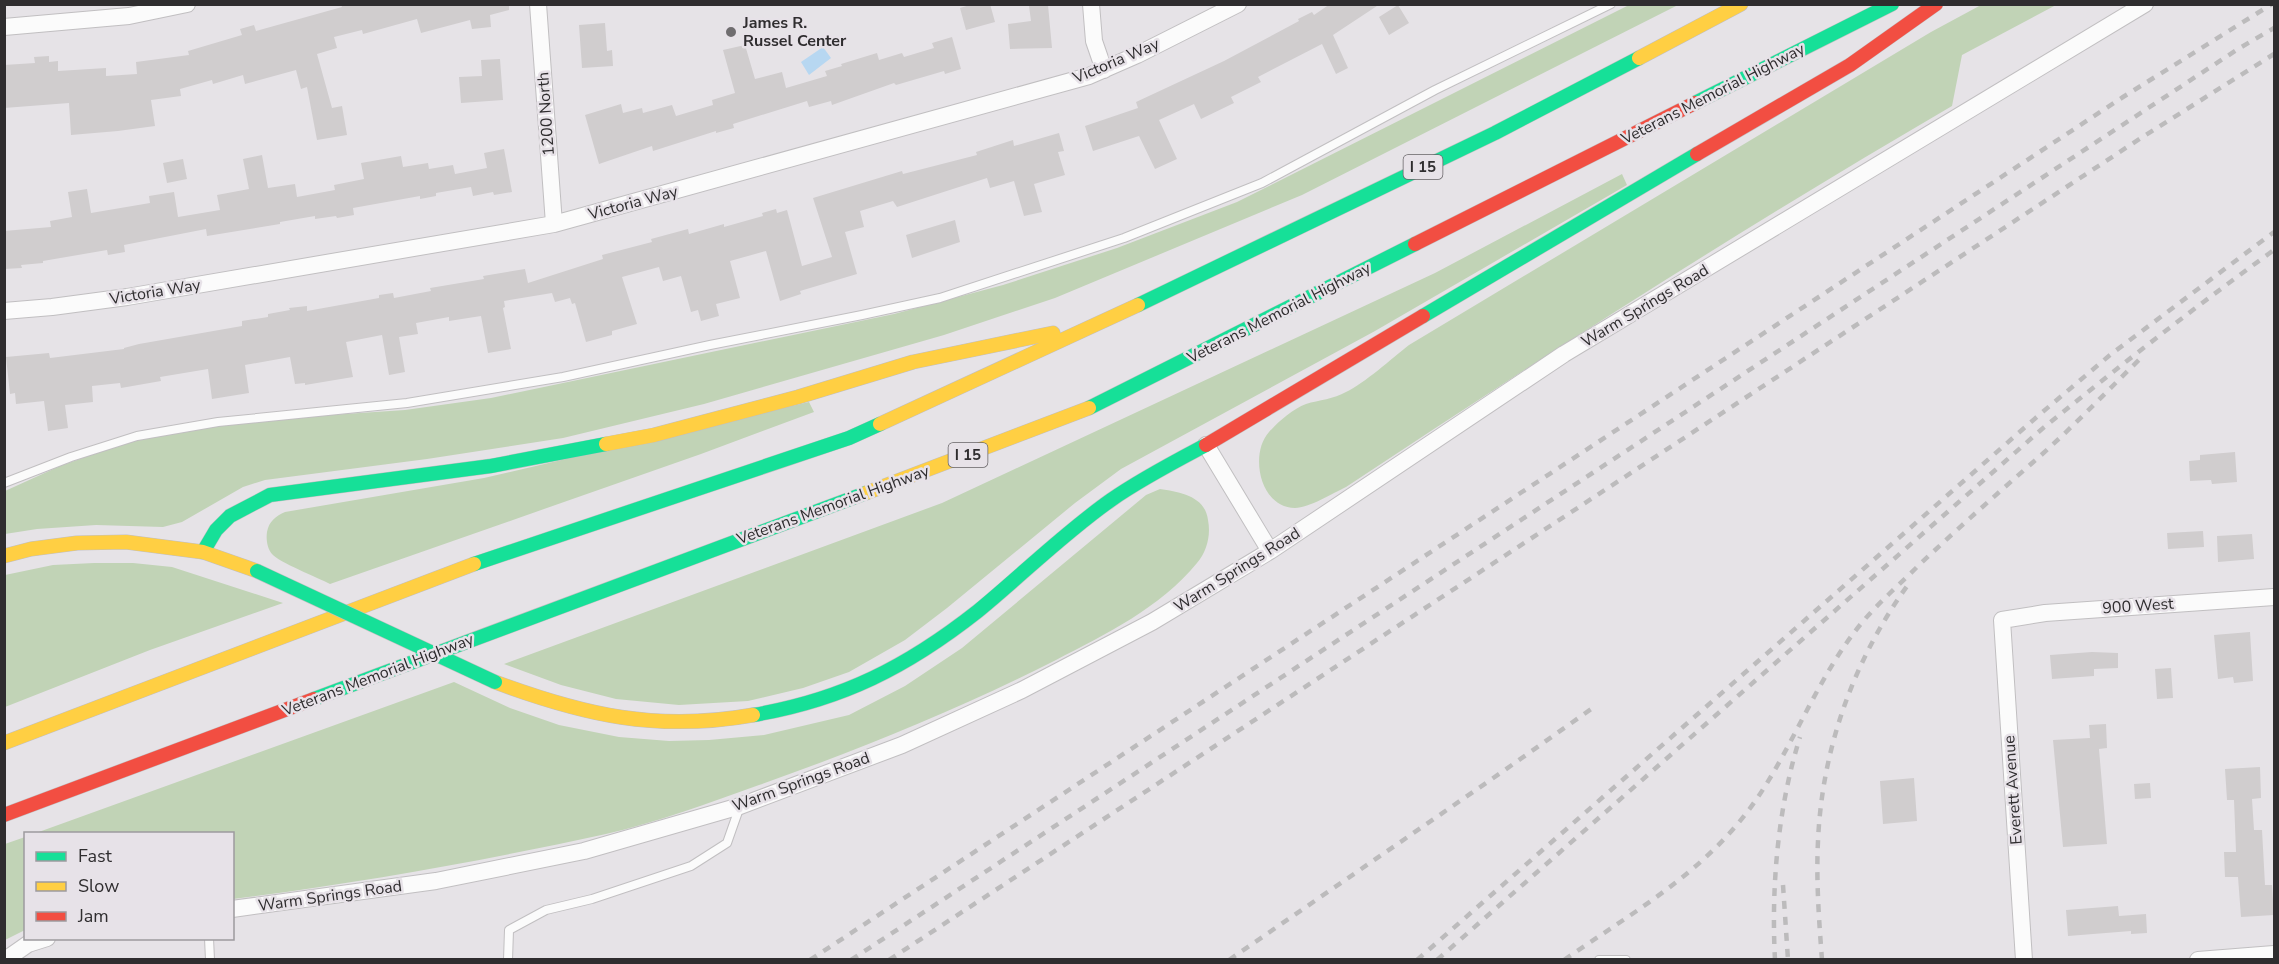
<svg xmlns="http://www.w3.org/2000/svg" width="2279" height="964" viewBox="0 0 2279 964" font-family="'Nunito Sans',sans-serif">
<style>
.green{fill:#c1d3b6}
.water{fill:#b7d7f1}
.building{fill:#d0cdce}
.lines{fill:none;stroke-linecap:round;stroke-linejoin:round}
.lane-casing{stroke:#c1bfc1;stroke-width:10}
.street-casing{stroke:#c1bfc1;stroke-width:18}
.fast-casing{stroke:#c1bfc1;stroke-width:15}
.slow-casing{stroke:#c1bfc1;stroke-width:15}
.jam-casing{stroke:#c1bfc1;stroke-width:15}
.lane{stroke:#fbfbfb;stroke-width:8}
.street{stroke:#fbfbfb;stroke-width:16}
.fast{stroke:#16e098;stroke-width:14}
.slow{stroke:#ffcf43;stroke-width:14}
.jam{stroke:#f24e42;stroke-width:14}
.rail{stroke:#bcbbbc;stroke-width:4.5;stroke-dasharray:8 8;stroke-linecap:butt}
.fast-bridge-casing{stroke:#c1bfc1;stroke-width:15;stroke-linecap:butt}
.fast-bridge{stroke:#16e098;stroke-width:14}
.poi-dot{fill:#6f6d6f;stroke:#e7e2e8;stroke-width:2}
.labels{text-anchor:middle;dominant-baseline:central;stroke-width:5;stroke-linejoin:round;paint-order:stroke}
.shield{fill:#e7e2e8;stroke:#666366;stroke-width:1.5}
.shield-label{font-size:15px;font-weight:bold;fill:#2f2d2f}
.poi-label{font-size:16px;font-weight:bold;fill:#2f2d2f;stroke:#e7e2e8;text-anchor:start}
.street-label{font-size:16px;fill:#2f2d2f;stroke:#e7e2e8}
</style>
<rect width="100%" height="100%" fill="#e6e3e7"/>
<path class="green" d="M1629,5h49l-376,190 -247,103 -111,37 -240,69 -141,34 -136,21 -162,21 -22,7 -61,35 -19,5 -67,-2 -59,4 -32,5v-43l55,-25 74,-26 67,-12 84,-10 120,-8 86,-12 403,-84 109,-29 114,-37 120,-46z
M1981,5h75l-94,50 -10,51c-206,120 -407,249 -606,381 -13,6 -37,21 -51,21 -35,0 -46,-54 -26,-76 10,-11 24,-23 37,-28 13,-4 28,-5 40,-12 19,-9 45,-33 63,-47l522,-313z
M1622,174l5,11 -252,146 -254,138 -46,34 -128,105 -42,32 -56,32 -46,16 -55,13 -69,4 -63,-6 -55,-14 -57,-21 438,-161 493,-230z
M809,402l5,10 -113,42 -371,130c-11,-6 -52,-22 -58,-30 -5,-6 -6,-15 -5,-22 2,-11 9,-16 18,-20l199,-34z
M1160,489c20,3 45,7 48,31 3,15 -1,31 -11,43 -37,45 -91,71 -141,97 -96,49 -195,89 -297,125 -50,18 -101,37 -153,49 -124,27 -248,49 -373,65l-1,-65 -196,-1 418,-151 56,26 49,17 60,12 50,4 40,-1 55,-5 85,-20 56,-29 57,-38 184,-153z
M94,563h39l39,4 111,36 -133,47 -145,57v-132l48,-10z
M25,837v93l-20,10v-96z"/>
<path class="water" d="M823,47l8,11 -22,17 -8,-13z"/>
<path class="building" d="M341,4h168v6l-19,5 1,12 -19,2 -2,-9 -49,13 -4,-14 -54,15 -1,-4 -28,7 3,11 -20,6 15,54 10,-2 5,29 -30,5 -10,-53 -6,2 -5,-19 -51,14 -2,-9 -30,9 -1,-4 -32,9 1,7 -30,4 4,26 -37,5 -47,4 -2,-32 -65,5v-43l31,-2 -1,-6 15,-1v6l9,-1v10l48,-3v8l31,-2 -1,-12 53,-7 -1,-4 54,-16 -2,-6 14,-4 2,6 86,-24z
M973,4h17l5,18 -29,8 -6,-22z
M1330,4h50l-47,31 15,33 -12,6 -14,-30 -64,33 3,5 -30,15 3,6 -33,16 -7,-15 -35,16 18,39 -22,10 -16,-33 -46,15 -8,-25 53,-18 -2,-6 88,-41 75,-40 -1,-2 14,-7 2,3z
M1048,5l4,43 -42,1 -2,-25 23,-3 -2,-15z
M1398,5l11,18 -20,12 -10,-18z
M605,23l2,28 5,-1 1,16 -31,2 -3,-43z
M952,37l9,32 -16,5 -1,-3 -48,14 -2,-2 -62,22 -1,-4 -22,6 -2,-6 -74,23 1,4 -18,5v-2l-63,20 -1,-5 -53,18 -14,-49 36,-11 2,9 19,-5 1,5 29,-8 4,11 37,-11 -1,-5 23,-7 -12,-43 22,-5 10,34 27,-7 4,16 41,-12 -2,-5 17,-5 -1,-2 36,-11 2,7 23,-7 2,4 30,-9 -2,-5z
M500,59l3,41 -42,3 -2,-26 23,-1 -1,-16z
M1059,133l5,18 -6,1 7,23 -31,9 8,28 -18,4 -10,-35 -24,7 -3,-10 -90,29 -4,-6 -33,10 4,16 -19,5 12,42 -57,17 1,3 -21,7 -14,-50 -36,10 10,37 -24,6 3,12 -18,5 -3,-11 -7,2 -10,-36 -18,5 -4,-14 -37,10 15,47 -25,7v4l-26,7 -11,-39 -3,1 -2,-6 -15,4 -3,-9 -48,8 1,6 -2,1 8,41 -23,4 -7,-37 -32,5v-4l-33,6 2,11 -19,3 6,35 -16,3 -7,-40 -36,7 7,35 -48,8v-2l-10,1 -5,-27 -45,8 4,28 -37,6 -4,-30 -48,8 1,4 -40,7 -1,-5 -28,3 1,16 -28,3 3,23 -20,3 -4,-30 -28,3 -1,-11 -5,1 -4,-37 43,-4 1,5 74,-9v-1l15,-4 103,-18v-5l26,-4v-3l22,-4 -1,-2 18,-2v5l72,-13v-3l14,-2 1,5 37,-7 -1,-3 54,-9 -1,-3 42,-7 3,14 75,-24 -1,-4 50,-13 -1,-3 37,-10 1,5 35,-10v3l39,-11 -1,-3 14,-4 1,4 10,-3 15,56 30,-9 -19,-59 89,-27 1,3 74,-19 -1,-3 37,-12 1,6z
M504,149l8,43 -18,3 -1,-3 -20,4 -2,-9 -35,6v3l-16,3v-3l-67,12 1,7 -17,3 -1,-2 -21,3v-3l-35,6v2l-73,12 -1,-7 -82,16 1,7 -17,3 -1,-5 -64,11v2l-22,2 1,3 -18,1v-38l47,-4 -1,-6 22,-4 -4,-25 19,-3 4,24 59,-10 -1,-7 25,-4 4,25 42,-7 -3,-15 32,-6 -6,-30 19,-4 6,33 27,-4 2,13 38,-7 -1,-5 30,-6 -3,-16 40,-7 2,11 25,-4 1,6 24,-4 2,9 32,-6 -3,-15z
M183,159l4,20 -20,4 -4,-20z
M955,220l5,22 -48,16 -6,-23z
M2235,452l2,30 -25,2 -1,-4 -21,1 -1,-20 11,-1v-5z
M2203,531l1,16 -36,2 -1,-16z
M2252,534l2,25 -36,3 -1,-26z
M2250,632l3,49 -19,2 -1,-6 -15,2 -4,-44z
M2092,652l26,1v15l-24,1v7l-42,3 -2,-24z
M2171,668l2,30 -16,1 -2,-30z
M2106,724l1,24 -8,1 8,95 -44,3 -10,-107 37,-2 -1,-13z
M2260,767l1,31 -9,1 2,31h8l3,55h7l2,30 -33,2 -3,-40h-13l-1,-25h12l-2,-52h-7l-2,-31z
M1914,778l3,43 -34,3 -3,-43z
M2150,783l1,15 -16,1 -1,-15z
M2118,906l1,10 27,-2 1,19 -16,1v-3l-63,5 -2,-26z"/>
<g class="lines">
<defs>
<path id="lane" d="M4,483l67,-26 66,-21 81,-14 189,-19 156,-26 147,-32 152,-30 78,-17 184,-60 138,-55 173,-93 176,-86
M209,938l1,22
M508,960l1,-30 37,-20 46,-11 99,-33 36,-23 13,-37
M1599,960h27"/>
<path id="street" d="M538,4l16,220
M1091,4l3,37 10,29
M4,27l125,-11 58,-12
M4,311l48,-4 75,-10 427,-73 535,-148 48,-21 101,-51
M1206,445l64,106
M232,909l204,-28 148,-30 156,-45 162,-61 120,-55 130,-68 118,-71 294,-197 581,-350
M5,960l23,-16 19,-6
M2024,960l-22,-340 43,-7 229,-16
M2198,960l76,-6"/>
<path id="fast" d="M1695,103l197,-99
M1138,305l357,-172 144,-75
M1423,316l274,-162
M1089,408l326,-164
M203,552l13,-22 14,-14 40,-21 221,-29 115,-22
M474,564l375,-126 31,-14
M314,699l552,-206
M753,715c89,-15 154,-48 225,-104 45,-37 86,-78 133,-111 30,-21 63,-38 95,-55"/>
<path id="slow" d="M1639,58l102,-54
M880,424l258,-119
M606,444l48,-9 144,-38 115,-35 140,-29
M866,493l223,-85
M4,556l27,-7 46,-6 49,-1 77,10 54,19
M495,682c89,33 162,50 258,33
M4,743l470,-179"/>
<path id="jam" d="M1697,154l153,-89 86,-61
M1415,244l280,-141
M1206,445l217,-129
M4,815l310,-116"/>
</defs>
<use href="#lane" class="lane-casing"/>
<use href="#street" class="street-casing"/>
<use href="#fast" class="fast-casing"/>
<use href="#slow" class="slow-casing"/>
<use href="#jam" class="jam-casing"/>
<use href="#lane" class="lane"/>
<use href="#street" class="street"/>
<use href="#fast" class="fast"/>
<use href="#slow" class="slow"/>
<use href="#jam" class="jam"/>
<path class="rail" d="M1783,885l5,75
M810,960l1313,-863 149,-93
M851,960l1387,-911 36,-21
M889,960l1252,-822 133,-84
M1229,960l273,-188 92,-65
M1417,960l622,-545 71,-60 164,-123
M1437,960l605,-531c76,-62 153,-122 232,-179
M1564,960c72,-50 144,-89 194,-163 37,-55 60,-120 102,-172 17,-21 38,-39 57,-58 40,-38 81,-74 122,-110 36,-32 69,-67 104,-101
M1775,960c-4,-74 3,-153 25,-223
M1822,960c-3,-40 -6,-80 -4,-119 4,-94 37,-184 92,-259"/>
<defs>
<path id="fast-bridge" d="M257,571l238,111"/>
</defs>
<use href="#fast-bridge" class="fast-bridge-casing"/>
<use href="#fast-bridge" class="fast-bridge"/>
</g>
<circle class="poi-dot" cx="731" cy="32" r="6"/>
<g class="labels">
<g class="shield">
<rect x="1403.5" y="155" width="39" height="24" rx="4.5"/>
<rect x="948.5" y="443" width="39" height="24" rx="4.5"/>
</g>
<g class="shield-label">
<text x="1423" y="167">I 15</text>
<text x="968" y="455">I 15</text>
</g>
<g class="poi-label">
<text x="743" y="23">James R.<tspan x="743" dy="18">Russel Center</tspan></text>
</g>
<g class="street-label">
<text transform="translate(1116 61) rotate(-23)">Victoria Way</text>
<text transform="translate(1713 94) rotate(-27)">Veterans Memorial Highway</text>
<text transform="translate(546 114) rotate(-94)">1200 North</text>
<text transform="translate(633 203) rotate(-15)">Victoria Way</text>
<text transform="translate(155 292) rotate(-9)">Victoria Way</text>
<text transform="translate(1645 306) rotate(-31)">Warm Springs Road</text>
<text transform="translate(1279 313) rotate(-27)">Veterans Memorial Highway</text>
<text transform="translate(833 505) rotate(-20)">Veterans Memorial Highway</text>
<text transform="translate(1237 570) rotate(-32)">Warm Springs Road</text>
<text transform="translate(2138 606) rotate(-4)">900 West</text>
<text transform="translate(378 675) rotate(-21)">Veterans Memorial Highway</text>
<text transform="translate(801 782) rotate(-20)">Warm Springs Road</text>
<text transform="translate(2013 790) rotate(-94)">Everett Avenue</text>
<text transform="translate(330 896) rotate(-8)">Warm Springs Road</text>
</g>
</g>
<rect width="2279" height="964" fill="none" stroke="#2f2d2f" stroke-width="12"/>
<rect x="24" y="832" width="210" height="108" fill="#e7e2e8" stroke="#9d9a9e" stroke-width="1.5"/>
<rect x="36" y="852" width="30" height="9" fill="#16e098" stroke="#9d9a9e" stroke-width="1.5"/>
<text x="78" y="862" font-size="18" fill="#2f2d2f">Fast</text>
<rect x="36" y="882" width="30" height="9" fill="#ffcf43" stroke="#9d9a9e" stroke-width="1.5"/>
<text x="78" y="892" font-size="18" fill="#2f2d2f">Slow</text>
<rect x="36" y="912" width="30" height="9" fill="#f24e42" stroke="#9d9a9e" stroke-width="1.5"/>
<text x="78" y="922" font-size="18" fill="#2f2d2f">Jam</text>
</svg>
